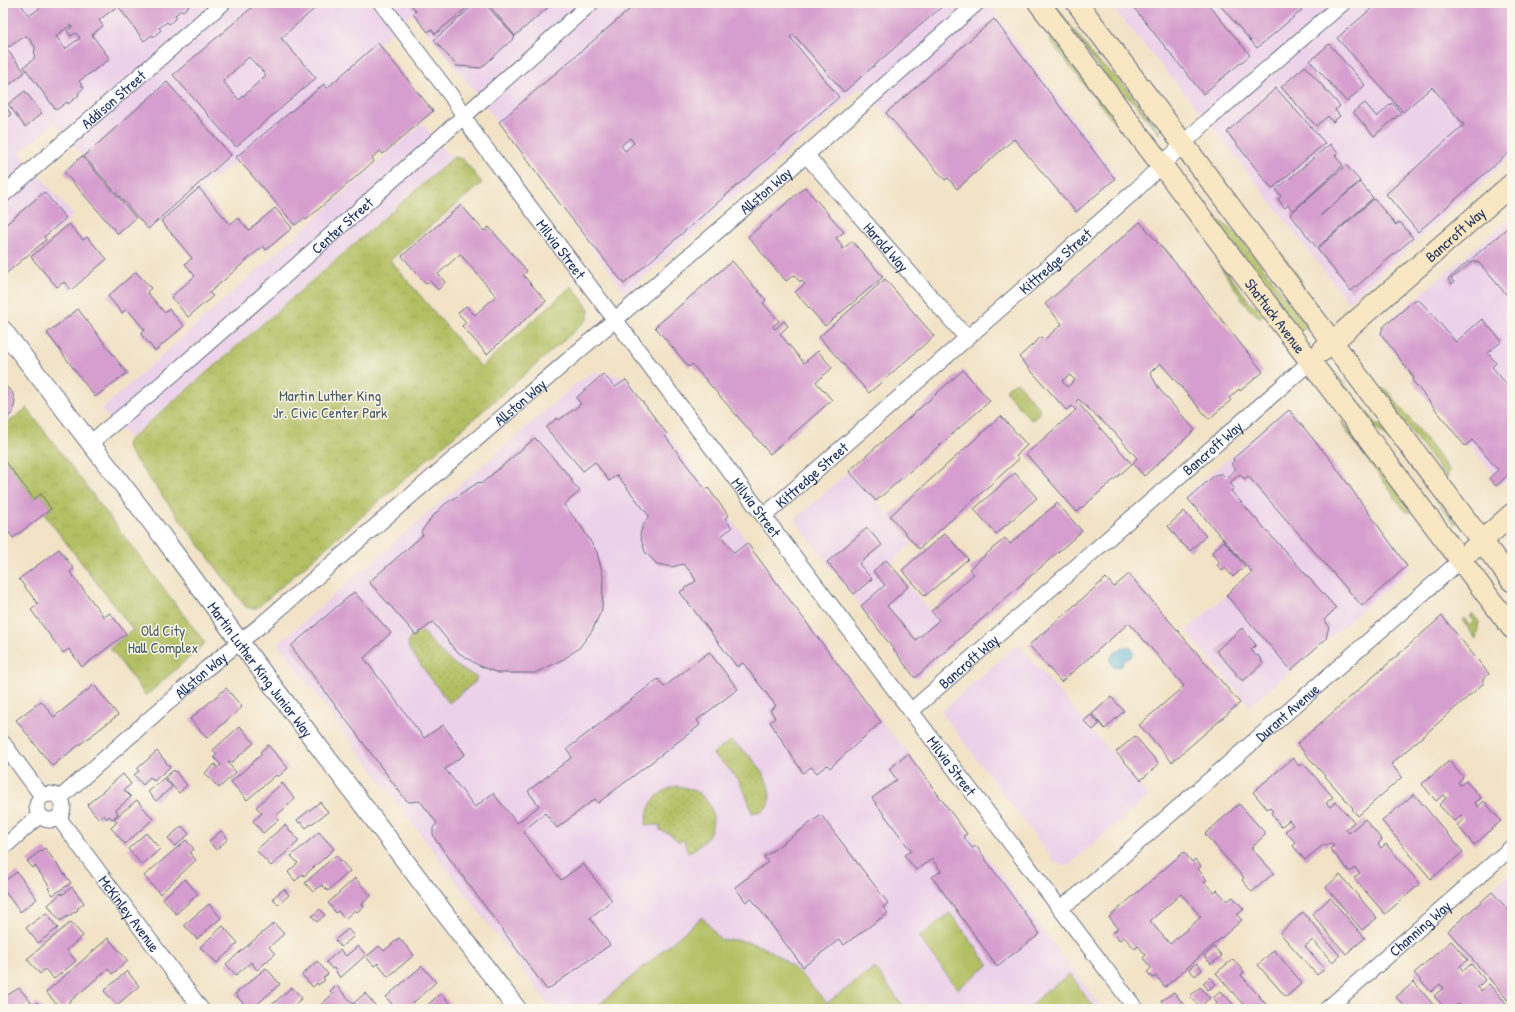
<svg xmlns="http://www.w3.org/2000/svg" width="1515" height="1012" viewBox="0 0 1515 1012" font-family="'Patrick Hand',sans-serif">
<style>
.built{fill:#ecd1ea}
.grass{fill:url(#grass-dots);stroke:#667760}
.park{fill:url(#park-crowns);stroke:#667760}
.garden{fill:url(#garden-furrows);stroke:#667760}
.pitch{fill:#b2bf62;stroke:#667760}
.water{fill:#54afd1;stroke:#386f98}
.building{fill:#d69ece;fill-rule:evenodd}
.lines{fill:none;stroke-linecap:round;stroke-linejoin:round}
.minor-casing{stroke:#666e83;stroke-width:17}
.tertiary-casing{stroke:#666e83;stroke-width:20}
.secondary-casing{stroke:#666e83;stroke-width:23}
.minor{stroke:#fff;stroke-width:15}
.tertiary{stroke:#fff;stroke-width:18}
.secondary{stroke:#f9e7c3;stroke-width:21}
.labels{text-anchor:middle;dominant-baseline:central;stroke-width:3;stroke-linejoin:round;paint-order:stroke}
.street-label{font-size:15px;fill:#1b2f5e;stroke:#fbf7ec}
.park-label{font-size:15px;fill:#485a5f;stroke:#fbf7ec}
</style>
<defs>
<pattern id="grass-dots" width="8" height="8" patternUnits="userSpaceOnUse"><rect width="8" height="8" fill="#b2bf62"/><path d="M2 2h.1M6 6h.1" fill="none" stroke="#98a458" stroke-width="1.8" stroke-linecap="round"/></pattern>
<pattern id="park-crowns" width="20" height="18" patternUnits="userSpaceOnUse"><rect width="20" height="18" fill="#b2bf62"/><path d="M2 6a3 3 0 1 1 6 0M12 15a3 3 0 1 1 6 0" fill="none" stroke="#98a458"/></pattern>
<pattern id="garden-furrows" width="10" height="10" patternUnits="userSpaceOnUse"><rect width="10" height="10" fill="#b2bf62"/><path d="M-1 1l2-2M0 10L10 0M9 11l2-2" fill="none" stroke="#98a458"/></pattern>
</defs>
<rect width="100%" height="100%" fill="#fbf7ec"/>
<filter id="ink" filterUnits="userSpaceOnUse"><feTurbulence type="fractalNoise" baseFrequency=".025" numOctaves="2"/><feDisplacementMap in="SourceGraphic" scale="8" xChannelSelector="R" yChannelSelector="G"/><feConvolveMatrix kernelMatrix="1 2 1 2 8 2 1 2 1" color-interpolation-filters="sRGB"/></filter>
<filter id="wash" filterUnits="userSpaceOnUse"><feTurbulence type="fractalNoise" baseFrequency=".012" numOctaves="4" result="noise"/><feDisplacementMap in="SourceGraphic" scale="16" xChannelSelector="R" yChannelSelector="G"/><feGaussianBlur stdDeviation="0.9" result="paint"/><feColorMatrix in="noise" values="0 0 0 0 0 0 0 0 0 0 0 0 0 0 0 0 0 1.4 0 .05"/><feComposite in="paint" operator="in"/></filter>
<g filter="url(#wash)">
<rect width="100%" height="100%" fill="#f2e3c7"/>
<path class="built" d="M3,3h985l129,174 -40,36 -63,-74 -69,41 -84,-93 -235,206 -161,-214 -52,-65 -86,75 -178,142 -95,-108 -34,29 54,64 -71,61z
M1109,3h401l2,2v151l-164,146 -140,-181z
M422,123l29,35 -321,280 -29,-28z
M1512,216v259l-10,9 -125,-152z
M604,372l21,6 5,5 251,338 28,33 194,255h-551l-274,-365 299,-261 15,-10z
M1289,407l123,160 -162,139 -64,-75 66,-59 -67,-76z
M849,471l64,72 -24,21 69,78 -42,38 -121,-160z
M1018,644l131,152 -80,69h-7l-7,-3 -114,-150z
M1512,872v42l-21,-24z"/>
<path class="grass" d="M1052,3h3l12,18 31,41 22,18 41,53 -1,2 -27,-34 -20,-14z
M1048,29l66,87v6l-63,-80z
M1211,214l27,21 70,91 -10,7z
M1259,223l42,57 2,9 -47,-64z
M1221,264l31,41 9,1 3,9 -3,3 -12,-9 -28,-41z
M1334,371l40,50 15,11 68,91 -2,1 -68,-87 -21,-16 -35,-47z
M1017,382l24,29 -6,7 -4,2 -25,-28 2,-5z
M1379,388l9,3 61,79 -1,7h-3z
M1342,421l71,90 -2,2 -6,-2 -60,-82z
M420,629c18,20 32,38 57,48l-2,5 -26,21 -40,-54 -1,-6 3,-6z
M731,741c9,7 19,14 26,23 7,9 17,30 11,41 -3,6 -10,7 -16,8 -6,-26 -19,-43 -40,-59z
M677,786c42,4 49,49 11,67l-4,-13 -5,2 -9,-8 -10,-4v-5h-14c1,-22 10,-33 31,-39z"/>
<path class="park" d="M454,157l9,2 19,24 -92,77 91,107 91,-81 17,23 -1,10 -330,288c-5,3 -8,2 -13,-1l-117,-156 -1,-8z
M27,408l178,235 -59,53 -36,-48 23,-18 -89,-116 7,-5 -10,-14 -7,4 -31,-41v-32z"/>
<path class="garden" d="M1473,614l6,8 -3,17 -14,-19 2,-2 5,7 5,-4 -4,-5z"/>
<path class="pitch" d="M950,913l39,52 -32,24 -38,-52z
M702,917l19,23c47,-4 78,31 106,63l48,-35 30,41h-311z
M1070,974l25,35h-67l16,-16z"/>
<path class="water" d="M1123,647h7l4,5c-2,7 -6,6 -11,9l-1,5 -8,1 -4,-7 2,-5z"/>
<g id="blocks">
<path class="building" d="M3,3h17l9,13 11,-8 -2,-2 5,-3h146l1,2 -7,6 -2,-1 -6,5 2,2 -8,7 -2,-2 -8,6 2,2 -8,7 -1,-2 -8,6 -26,-35 -19,14 4,6 -11,9 18,24 -31,22 5,7 -6,5 1,2 -11,9 -1,-2 -11,8 -32,-43 10,-8 1,-12 -7,-10 -3,-1 -16,11 -6,-8zM71,25l1,2 -5,4 4,5 5,-3 4,5 -15,11 -9,-13z
M257,3h64l-40,35 35,40 -80,69 -63,-72zM249,57l17,18 -27,25 -16,-19z
M413,3h60l-38,31 -4,-5 -3,3 -15,-18 3,-3 -5,-6z
M476,3h8l31,34 -34,31 -24,-2 -23,-26z
M487,3h66l-38,33z
M637,3h309l-102,89 -51,-58 -3,3 49,60 -215,187 -64,-80 -61,-82zM630,138l4,5 -9,8 -4,-5z
M1130,3h77l43,52 -47,39z
M1218,3h78l6,7 -45,38z
M1378,3h127l7,6v141l-94,82 -32,-38 78,-69 -32,-38 -29,25 -66,-74z
M994,19l121,160 -39,33 -62,-73 -57,50 -9,-11 -3,2 -59,-67z
M378,43l55,68 -50,43 -3,-3 -8,7 2,3 -68,59 -2,-2 -9,7 -59,-68 88,-73 3,4z
M1329,44l36,41 -18,17 -37,-41z
M3,45l22,27 -22,18z
M1305,66l35,40 -5,4 5,6 -7,6 -5,-6 -12,10 -35,-39z
M167,82l64,73 -83,74 -64,-73z
M1276,88l49,55 -53,46 -45,-57z
M25,91l17,22 -17,14 -17,-23z
M3,103l8,11 -8,7z
M1365,103l12,14 15,-14 9,10 -27,23 -21,-24z
M1330,144l8,9 -3,3 8,9 -50,46 -5,-6 -3,3 -7,-9 3,-3 -5,-6z
M82,156l54,62 -18,16 -54,-62z
M1346,165l14,16 -40,35 40,-34 13,16 -56,50 -27,-34z
M805,187l39,45 -8,6 6,7 -1,1 2,3 9,-8 31,36 -58,49 -30,-34 10,-8 -4,-4 -1,2 -6,-7 -8,6 -38,-44z
M199,188l31,36 8,-6 11,12 26,-22 17,20 -26,22 -3,-4 -54,47 4,3 -25,21 -17,-20 24,-21 -10,-12 7,-6 -31,-37z
M44,192l22,26 -22,19 2,3 -43,36v-49z
M1374,199l22,26 4,-3 13,16 -62,53 -34,-42z
M461,205l23,26 5,-4 38,44 -4,4 23,26 -59,53 -25,-28 4,-4 -8,-9 8,-7 9,9 21,-19 -36,-42 -22,20 7,8 -7,8 -8,-9 -4,3 -24,-28z
M1140,222l45,52 78,98 -23,19 -1,-2 -10,9 2,2 -22,19 -49,-56 -10,10 10,17 35,40 -51,46 -11,-13 4,-5 -23,-26 -36,-33 -2,2 56,63 -55,48 -51,-58 50,-44 -4,-4 -6,4 -47,-53 22,-20 3,3 18,-16 -17,-20zM1070,375l5,5 -8,7 -5,-6z
M69,224l14,16 4,-3 20,22 -36,31 -7,-8 -7,5 -26,-30z
M1512,224v77l-34,-39 -2,1 -2,-3 -23,19 3,3 -2,2 -4,-5z
M732,261l34,39 -3,3 16,18 -6,5 2,3 9,-8 4,5 -8,8 24,29 14,-12 14,17 -16,14 16,18 -62,54 -78,-90 -3,3 -34,-40z
M136,272l15,16 -4,4 18,21 4,-4 15,17 -29,25 -14,-17 4,-4 -18,-21 -5,4 -14,-17z
M885,279l49,57 -65,57 -50,-56z
M1415,300h4l4,4 33,38 26,-23 20,22 -14,12 8,10 -4,4 20,23v82l-16,14 -7,-8 9,-8 -26,-30 -7,6 -53,-66 2,-2 -33,-44 2,-7z
M78,309l49,64 -32,24 -48,-64z
M963,370l27,31 -114,100 -27,-30z
M603,374l12,13 11,-7 41,54 -2,2 40,53 3,-1 21,28 -4,2 7,10 -11,8 13,17 13,-10 134,179 -51,46 -3,-3 -10,8 -6,-6 -8,6 -33,-51 5,-4 -5,-8 6,-4 -33,-43 -6,4 -57,-75 16,-11 -5,-9 -8,-8 -11,3 -15,-3 -12,-12 -5,-17 2,-8 7,-11 -32,-41 -8,6 -14,-19 -12,9 -37,-43 11,-10 2,2 22,-16 -5,-6z
M3,384l9,8 3,9 -2,11 -10,10z
M1289,410l41,49 77,107 -45,40 -114,-130 -4,3 -4,-5 -10,9 4,5 -3,3 105,117 -12,12 5,6 -3,13 -35,31 -65,-75 26,-23 -64,-73 28,-25 2,1 3,-2 5,5 10,-9 -5,-5 3,-3 -1,-2z
M1001,416l26,29 -11,11 3,3 -100,90 -29,-33z
M535,438l38,42 -2,1 9,10 -16,14 17,21 16,26 6,24 -1,33 -10,22 -13,17 -15,11 -29,14h-37l-20,-8 -22,-14 -23,-29 -17,13 -47,-53 54,-47 -2,-3 10,-14 14,-14 34,-22 2,2z
M3,458l31,41 7,-5 10,15 -38,29 -10,-13z
M1015,473l22,25 -41,36 -22,-25z
M1057,503l25,28 -167,147 -54,-72 24,-21 -12,-14 13,-11 23,26 -22,20 29,34 23,-20 -8,-9 43,-37 -5,-5 36,-31 5,6z
M1184,511l22,25 -16,15 -7,-7h-1l-14,-18z
M867,528l15,17 -23,19 13,15 -18,15 -27,-32z
M945,533l23,26 -43,37 -23,-26z
M1224,541l21,25 -12,11 -8,-9 -3,3 -5,-6 3,-3 -9,-9z
M59,549l15,20 -4,3 34,45 6,-4 16,21 -44,33 -13,-18 -6,4 -32,-43 7,-6 -19,-25z
M1129,574l111,129 -68,59 -33,-37 45,-39 -55,-63 -68,59 -32,-37 77,-67 8,9z
M354,592l37,41 -27,25 60,80 19,-13 22,29 -20,15 30,38 18,-14 24,30 22,-17 -11,-15 44,-34 -5,-8 91,-70 6,8 45,-35 29,37 -41,31 3,5 -102,78 -3,-4 -38,29 -12,-15 -22,18 38,49 22,-16 29,36 -22,18 20,27 -63,45 -112,-151 -2,-5v-6l4,-5 -17,-22 -11,1 -4,-3 -114,-153z
M1442,616l47,58 -7,6 3,2 -94,82 11,13 -44,39 -6,-7 1,-1 -56,-64z
M1242,628l14,17 -5,5 5,6 2,-1 5,8 -20,18 -7,-6v-2l-20,-22z
M94,685l24,30 -66,51 -36,-46 25,-19 13,16z
M226,688l16,19 -35,31 -17,-19z
M1111,697l13,14 -19,18 -13,-15z
M1091,715l8,9 -6,6 -9,-9z
M240,726l14,17 -23,20 -1,-2 -2,2 8,9 -17,16 -14,-15 10,-9 2,4 4,-3 -7,-8 3,-2 -4,-5z
M1135,736l24,28 -18,16 -25,-28z
M268,745l20,23 -10,9 -2,-2 -29,25 -16,-18 31,-28 -2,-2z
M157,751l13,16 -16,14 -4,-4 -7,8 -9,-10 5,-4 -2,-2z
M908,754l59,80 -4,2 9,12 4,-2 64,88 -43,32 -65,-89 9,-6 -9,-12 -16,11 -12,-15 7,-4 -39,-53 25,-18 -8,-11z
M1293,758l6,8 4,-3 30,34 -7,6 4,4 6,-5 18,20 -8,7 3,4 16,-14 17,21 -4,4 3,4 5,-4 34,40 -35,30 -31,-36 6,-5 -5,-5 -5,4 -20,-23 4,-3 -4,-3 -4,3 -2,-2 -19,16 -12,-14 3,-3 -11,-12 8,-6 -4,-5 -8,7 -10,-14 2,-2 -4,-4 -2,2 -14,-17z
M1449,761l14,16 -5,5 2,3 6,-4 15,17 -6,5 3,4 6,-6 17,20 -27,24 -17,-20 7,-6 -3,-4 -7,6 -15,-16 7,-7 -3,-3 -7,6 -14,-17z
M174,770l13,15 -8,8 -14,-16z
M123,774l8,10 -7,6 7,7 -15,13 2,4 -6,5 -3,-3 -2,3 -3,-4 -5,4 -12,-14z
M164,778l8,9 -16,14 -8,-9z
M282,783l13,16 -19,17 2,4 -15,13 -10,-12 9,-8 -6,-6z
M1414,794l49,58 -32,27 -49,-58z
M137,800l16,19 -28,25 -14,-16 6,-6 -3,-3z
M320,802l8,10 -22,16 -5,-6 -2,1 -2,-3z
M1239,804l27,30 -15,14 23,25 -22,19 -10,-12 2,-2 -39,-44z
M821,815l67,88 -5,4 5,6 -44,32 -4,-6 -37,28 -52,-69 -5,4 -11,-15 33,-25 -4,-5z
M285,825l14,16 -28,25 -15,-16z
M182,826l7,8 -14,12 -7,-8z
M221,831l7,8 -12,11 -7,-9z
M319,832l15,17 -30,27 -1,-2 -8,7 -7,-9 10,-9 -7,-7z
M146,833l14,16 -18,16 -14,-16z
M186,840l8,9 -4,4 6,7 -36,34 -16,-18z
M45,848l26,35 -18,12 -5,-7 2,-1 -15,-21 -2,2 -6,-7z
M1184,852l8,10 3,-3 6,7 -3,3 9,11 -3,2 10,11 3,-3 10,11 6,-4 11,12 -7,6 5,5 -77,67 -9,-11 -3,2 -6,-6 4,-4 -8,-10 3,-3 -8,-9 -3,3 -11,-12 -4,3 -7,-7 5,-5 -9,-11zM1181,894l20,23 -31,27 -20,-23z
M336,855l14,16 -22,20 -6,-6 -9,7 -8,-9z
M17,872l20,27 -17,13 -17,-23v-7z
M1340,875l37,43 -15,12 -36,-43z
M355,878l16,18 -9,8 2,2 -7,6 -2,-2 -10,9 -7,-8 -2,2 -8,-10z
M185,879l13,15 -22,20 -13,-16z
M72,887l12,16 -7,6 1,1 -18,11 -12,-16 13,-12 1,2z
M284,889l5,6 -11,10 -5,-7z
M1492,892l20,22v91l-64,-74z
M1330,898l35,40 -19,16 -34,-40z
M209,904l12,14 -24,21 -13,-14z
M320,909l5,6 -8,7 -5,-6z
M1303,912l37,44 -8,6 -19,-22 -8,6 20,23 -8,6 -37,-42z
M46,913l12,15 -20,15 -12,-15z
M71,922l12,14 -16,14 9,11 -22,18 -9,-10 -5,5 -13,-15z
M274,923l10,11 -15,13 6,7 -18,16 -6,-8 -15,13 -10,-11z
M223,926l15,17 -21,20 -17,-16z
M348,929l6,7 -13,11 -6,-7z
M108,938l20,23 -16,13 -4,-5 -47,40 -15,-17z
M399,938l15,17 -26,22 -10,-14 -4,3 -8,-9 13,-11 5,5z
M1451,941l17,19 -8,6 3,5 8,-7 14,16 -7,7 3,4 8,-7 17,19 -7,6h-37l-4,-5 -6,5h-6l-12,-13 9,-8 -3,-4 -9,8 -17,-19z
M358,946l8,9 -26,23 -6,-10 -2,1 -6,-7 14,-12 6,6z
M1214,947l8,9 -11,8 -7,-8z
M1274,950l28,33 -16,14 -28,-32z
M1233,959l11,13 -3,3 29,34h-23l-31,-36z
M317,961l11,13 -5,4 2,2 -7,5 -1,-2 -4,4 -11,-12z
M1197,963l5,7 -7,6 -6,-7z
M422,966l14,16 -23,21 2,2 -5,4h-14l-10,-12z
M266,968l14,16 -28,25h-4l-13,-15z
M127,971l12,15 -22,19 -13,-14z
M1210,977l6,7 -8,6 -5,-7z
M1414,982l23,27h-30l-11,-12z
M336,985l18,20 -4,4h-34l17,-15 -3,-3z
M292,987l10,11 -9,8 3,3h-29z
M1200,987l10,11 -10,9 -10,-11z
M19,988l12,14 -9,7h-19v-11z
M1221,991l5,5 11,13h-26l7,-6 -5,-5z
M1174,992l10,13 -4,4h-12l-7,-8z
M365,993l10,12 -5,4h-11l-5,-6z
M441,993l14,16h-32z
M37,1002l6,7h-15z"/>
</g>
</g>
<g filter="url(#ink)">
<use href="#blocks" fill-opacity="0" stroke="#666e83" stroke-width="1"/>
<g class="lines">
<defs>
<g id="minor">
<path id="s1" d="M381,3l71,94 25,40 659,872"/>
<path id="s2" d="M806,155l161,183"/>
<path id="s3" d="M3,195l220,-192"/>
<path id="s4" d="M90,443l68,-56 120,-105 313,-279"/>
<path id="s5" d="M764,516l372,-326 72,-70 135,-117"/>
<path id="s6" d="M911,711l399,-349"/>
<path d="M3,743l39,53"/>
<circle cx="50" cy="807" r="13"/>
<path id="s7" d="M60,798l146,-129 55,-44 545,-470 171,-152"/>
<path id="s8" d="M58,817l143,192"/>
<path d="M3,848l37,-33"/>
<path id="s9" d="M1060,908l17,-12 384,-336"/>
<path id="s10" d="M1327,1009l185,-162"/>
</g>
<g id="tertiary">
<path id="s11" d="M3,330l159,206 89,121 266,352"/>
</g>
<g id="secondary">
<path id="s12" d="M1039,3l473,625"/>
<path d="M1077,3l435,578"/>
<path id="s13" d="M1322,351l190,-167"/>
<path d="M1472,550l40,-36"/>
</g>
</defs>
<use href="#minor" class="minor-casing"/>
<use href="#tertiary" class="tertiary-casing"/>
<use href="#secondary" class="secondary-casing"/>
<use href="#minor" class="minor"/>
<use href="#tertiary" class="tertiary"/>
<use href="#secondary" class="secondary"/>
</g>
</g>
<g class="labels">
<g class="street-label">
<text stroke="none"><textPath href="#s3" startOffset="146">Addison Street</textPath></text>
<text stroke="none"><textPath href="#s7" startOffset="931">Allston Way</textPath></text>
<text stroke="none"><textPath href="#s4" startOffset="333">Center Street</textPath></text>
<text stroke="none"><textPath href="#s13" startOffset="177">Bancroft Way</textPath></text>
<text stroke="none"><textPath href="#s2" startOffset="122">Harold Way</textPath></text>
<text stroke="none"><textPath href="#s1" startOffset="305">Milvia Street</textPath></text>
<text stroke="none"><textPath href="#s5" startOffset="387">Kittredge Street</textPath></text>
<text stroke="none"><textPath href="#s12" startOffset="392">Shattuck Avenue</textPath></text>
<text stroke="none"><textPath href="#s7" startOffset="607">Allston Way</textPath></text>
<text stroke="none"><textPath href="#s6" startOffset="400">Bancroft Way</textPath></text>
<text stroke="none"><textPath href="#s5" startOffset="63">Kittredge Street</textPath></text>
<text stroke="none"><textPath href="#s1" startOffset="629">Milvia Street</textPath></text>
<text stroke="none"><textPath href="#s6" startOffset="76">Bancroft Way</textPath></text>
<text stroke="none"><textPath href="#s11" startOffset="426">Martin Luther King Junior Way</textPath></text>
<text stroke="none"><textPath href="#s7" startOffset="187">Allston Way</textPath></text>
<text stroke="none"><textPath href="#s9" startOffset="300">Durant Avenue</textPath></text>
<text stroke="none"><textPath href="#s1" startOffset="953">Milvia Street</textPath></text>
<text stroke="none"><textPath href="#s8" startOffset="120">McKinley Avenue</textPath></text>
<text stroke="none"><textPath href="#s10" startOffset="123">Channing Way</textPath></text>
</g>
<g class="park-label">
<text x="330" y="395">Martin Luther King<tspan x="330" dy="17">Jr. Civic Center Park</tspan></text>
<text x="163" y="630">Old City<tspan x="163" dy="17">Hall Complex</tspan></text>
</g>
</g>
<rect width="1515" height="1012" fill="none" stroke="#fbf7ec" stroke-width="16"/>
</svg>
